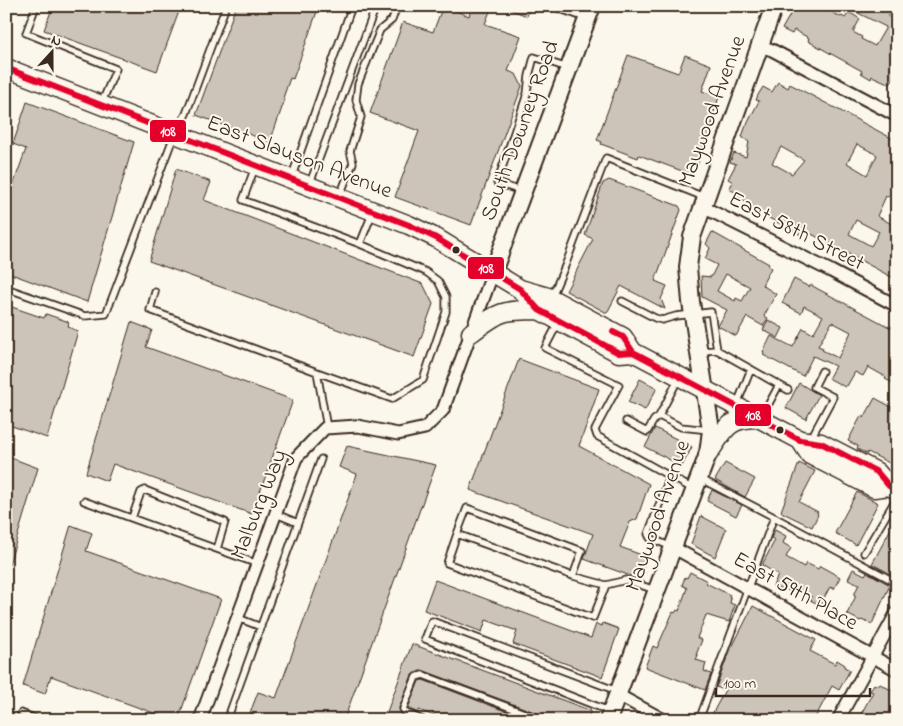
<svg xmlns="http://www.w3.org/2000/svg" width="903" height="726" viewBox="0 0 903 726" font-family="'Indie Flower',sans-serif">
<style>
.building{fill:#ccc4b9;stroke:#3b2a1e;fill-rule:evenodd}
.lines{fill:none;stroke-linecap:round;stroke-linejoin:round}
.lane-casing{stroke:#3b2a1e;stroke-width:9}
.street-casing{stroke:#3b2a1e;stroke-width:15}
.secondary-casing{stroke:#3b2a1e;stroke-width:20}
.primary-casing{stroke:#3b2a1e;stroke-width:21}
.lane{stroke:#fbf7ec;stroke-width:5.5}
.street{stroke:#fbf7ec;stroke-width:11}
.secondary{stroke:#fbf7ec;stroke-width:16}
.primary{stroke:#fbf7ec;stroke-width:18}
.bus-1-casing{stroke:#fbf7ec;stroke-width:10}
.bus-1{stroke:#e4002b;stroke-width:6}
.bus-dot{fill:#3b2a1e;stroke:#fbf7ec;stroke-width:2}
.labels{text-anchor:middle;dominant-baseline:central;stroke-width:4;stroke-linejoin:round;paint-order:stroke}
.street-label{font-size:22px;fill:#3b2a1e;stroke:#fbf7ec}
.line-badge{stroke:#fbf7ec;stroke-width:2}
.badge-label{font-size:14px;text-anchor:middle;font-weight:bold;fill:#fff}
</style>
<rect width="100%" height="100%" fill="#fbf7ec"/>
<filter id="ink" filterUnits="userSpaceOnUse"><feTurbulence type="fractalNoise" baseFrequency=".02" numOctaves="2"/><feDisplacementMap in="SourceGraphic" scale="10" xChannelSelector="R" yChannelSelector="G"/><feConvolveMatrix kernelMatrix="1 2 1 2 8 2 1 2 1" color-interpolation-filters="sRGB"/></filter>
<g filter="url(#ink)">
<path class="building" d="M53,6h128l-24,65 -113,-41z
M236,6h83l-26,73 -3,-1 -7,20 2,1 -15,43 -74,-27z
M443,6l26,10 3,-10h20l-7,18 36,12 -13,35 8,3 6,12 -51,139 -76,-28 24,-66 -49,-18 33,-91 30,10z
M502,6h29l-4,10z
M795,6h32l-2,3 16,8 1,-1 3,2 4,-5 3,1 8,5 -7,13 9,5 -1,2 14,7 11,-19 -28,-14 3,-7h33l-6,11 9,4v50l-7,13 -18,-8 -1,3 -10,-6 1,-2 -54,-30 1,-3 -15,-8 -2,4 -10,-5z
M628,55l50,18 7,-18 26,10 -9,26 17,6 -7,21 2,1 -19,52 -5,3 -51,-19 -1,3 -37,-14 1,-2 -5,-2z
M778,82l10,6 2,-4 107,57v41l-6,12 -3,3 -2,-1 -9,20 20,11v53l-93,-50 -3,5 -51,-27 2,-4 -14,-7 1,-3 -10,-5 4,-7 -5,-3 8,-15 -6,-2 4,-9 12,4 3,-15 -7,-5 3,-9 14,-27 -3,-1 2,-5 5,-8 9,5zM857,144l20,11 -10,20 -20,-12zM781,147l23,13 -12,14 -20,-11zM856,220l23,12 -8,14 -22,-12z
M27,102l107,40 -47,160 -81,-30v-67l20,-56 -13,-5z
M176,169l35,13 -7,18 219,84 10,20 -19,53 -265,-96z
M609,180l70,26 2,4 -26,71 12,5 -6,13 4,10 -44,-23 -14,27 -41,-22 27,-52 -8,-4 18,-52z
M712,232l57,32 -1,2 3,2 -9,17 14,9 -12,22 4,2 -5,8 -16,-9 -11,19 -18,-10 9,-16 -25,-13 -1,-21 10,1 6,-12 -12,-6 5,-11 -4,-4zM726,274l24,13 -8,14 -6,-3 -1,3 -18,-10z
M794,279l15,8 2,-2 7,4 73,39 6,-11v28l-5,9 5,2v29l-12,-6 1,-2 -18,-10 -5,9 -8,-4 -8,14 -1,-1 -1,2 -15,-8 -1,-2 6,-11 -22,-10 -10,20 -40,-21 1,-2 -1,-1 8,-16 22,11 10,-19 10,6 10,-18 -19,-10 -3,7 -19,-10zM832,322l19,10 -13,26 -16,-8 1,-2 -5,-2z
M6,305l38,13 2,-4 23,8 -1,5 10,4 -31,107 -41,-14z
M768,320l15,8 -5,10 -15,-8z
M131,322l21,8 -6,17 147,53 -41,114 -139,-50 -6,17 -21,-8z
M519,359l80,30 -20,57 70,38 -12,35 -7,3 -10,25 27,10 -8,22 -55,-20 9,-25 -123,-44z
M640,379l17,9 -12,22 -17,-8z
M799,383l20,12 -13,24 -20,-11z
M875,398l22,12v57l-29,-15 -1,2 -10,-5 1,-3 -10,-5 13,-25 3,2z
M655,428l37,19 -10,19 -37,-19z
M347,446l89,19 -92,255h-75l-19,-7 8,-21 18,6 81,-224 -18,-7z
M6,456l32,12 -30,100 -2,-1z
M725,463l30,16 -10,18 -30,-17z
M799,463l16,8 -16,31 19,10 -1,2 1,1 -6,12 -29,-14 -2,-2z
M712,490l30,15 -6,11 -29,-15z
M857,492l21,11 -22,42 -21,-12z
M701,516l25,13 -11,28 -24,-13z
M897,517v55l-2,4 -23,-12z
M71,525l21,8 -6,18 135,48 -43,121h-5l-122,-44 -6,18 -22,-8z
M775,530l11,6 -3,7 8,5 -5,9 18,10 2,-4 12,6 2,-3 20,11 -6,12 -4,-2 -10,18 -10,-5 2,-3 -21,-11 -2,5 -7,-4 -1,3 -8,-4 5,-11 -16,-10 13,-25 -4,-2z
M853,569l12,6 2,-3 23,13 -18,39 -11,-4 -1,1 -13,-7 9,-18 -2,-1 5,-11 -11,-5z
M690,572l17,9 -1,2 24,12 -1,3 2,1 -1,4 5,2 -6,17 -23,-7 -9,23 5,2 -6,15h2l-2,5 10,3 -2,8 7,3 -6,16 -60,-23 8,-21 4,2 16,-36 2,1 2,-3 2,1 8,-23 -5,-3 3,-8 2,1z
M435,580l156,58 5,-14 6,2 1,-3 16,6 -17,48 -89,-33 4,-13 -31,-11 -4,12 -58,-22z
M753,606l63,34 -6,11 25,13 2,-4 8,5 -1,2 6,3 -11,20 -7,-4 -18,34h-105l16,-30 -9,-3 12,-32z
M412,644l177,66 2,1 -4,9h-39l-3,-4 -123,-46 -10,5 -13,33 3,8 7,4h-25z
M423,680l106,40h-85l-25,-10 -1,3 -10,-5 11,-27z
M874,684l4,2 2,-2 17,9v27h-7l-13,-7 -4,7h-6l-7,-4 13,-24 -3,-1z"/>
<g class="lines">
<defs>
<path id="lane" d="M36,6l-10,27 90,36 -14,33
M561,6l-1,3 26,9
M255,167l-12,33 117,44 66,28 12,9 8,16v15l-23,68 -31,19 -75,-27 10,56
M292,176l60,-170
M310,183l66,-177
M521,191l-24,-8 30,-89 2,-18 5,-19 34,11
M340,195l13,-32 -3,-12 11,-34 -5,-17 2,-16 22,-54 12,-10 5,-14
M360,244l12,-30
M6,288l79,28 21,-2 69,-181 11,-19 40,-108
M155,292l-5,18 167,62
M552,296l13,-30 41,-108 98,39
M622,301l33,17 7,2 14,-4 35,-4 6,38
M558,323l-13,25 74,37 -24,45 2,6 96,53
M701,351l16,-1 71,40
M737,404l14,-35
M659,416l22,11 28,3
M761,418l18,-33
M626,421l21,11 7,-12 5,-4 20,-38
M810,440l23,-43 -19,-10 8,-16
M670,476l-22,58 2,4 22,9
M701,479l73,38 123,66
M84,501l174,63
M276,514l22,9
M132,518l9,-26 4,-2 80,32 -8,27
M457,534l-10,29 146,55 13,-33
M864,553l33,-56
M573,576l9,-25 -115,-43 -10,26 116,42 33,9 20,-5 29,10
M238,618l23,9
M609,711l-184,-72 7,-18 185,70
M21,713l18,7
M227,720l94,-261
M423,720l-17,-7 -3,-4 13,-32 7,-2 120,45
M699,720l75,-203"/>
<path id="street" d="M760,46l12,4 125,66
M703,207l128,64 66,35
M674,548l223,122
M618,695l46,25
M200,720l96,-262 29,-30 33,-2 40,8 27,-6 18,-18 50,-138
M838,720l59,-108"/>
<path id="secondary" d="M493,272l99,-266
M608,720l100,-266 3,-24 -20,-128 -3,-35 4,-30 82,-231"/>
<path id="primary" d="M6,68l403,157 27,13 84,51 19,21 80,43 14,-1
M520,289l28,8 75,40 10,15 167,88 21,3 56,29 12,14 8,4
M471,333c29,-22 31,-23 68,-23
M800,440l10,15 64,33 15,-2
M708,454c17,-24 18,-36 51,-36"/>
</defs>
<use href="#lane" class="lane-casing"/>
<use href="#street" class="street-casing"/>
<use href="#secondary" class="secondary-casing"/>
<use href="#primary" class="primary-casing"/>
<use href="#lane" class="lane"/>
<use href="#street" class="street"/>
<use href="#secondary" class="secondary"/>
<use href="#primary" class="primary"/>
<defs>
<path id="bus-1" d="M6,68l403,157 27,13 84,51 19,21 80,43 14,-1
M613,332l10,5 10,15 167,88 21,3 56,29 12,14 8,4"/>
</defs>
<use href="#bus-1" class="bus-1-casing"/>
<use href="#bus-1" class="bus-1"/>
</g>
</g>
<g class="bus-dot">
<circle cx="456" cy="250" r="4.5"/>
<circle cx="780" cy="430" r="4.5"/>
</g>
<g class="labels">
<g class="street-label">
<text transform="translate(713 111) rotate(-70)">Maywood Avenue</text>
<text transform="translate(521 131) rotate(-70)">South Downey Road</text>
<text transform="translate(299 158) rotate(21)">East Slauson Avenue</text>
<text transform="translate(796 232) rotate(27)">East 58th Street</text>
<text transform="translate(260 505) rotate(-68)">Malburg Way</text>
<text transform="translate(659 516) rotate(-71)">Maywood Avenue</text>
<text transform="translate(795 592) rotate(29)">East 59th Place</text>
</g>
</g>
<g class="line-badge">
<rect x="149" y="119" width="38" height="24" rx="5" fill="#e4002b"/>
<rect x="467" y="256" width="38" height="24" rx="5" fill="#e4002b"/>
<rect x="734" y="403" width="38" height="24" rx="5" fill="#e4002b"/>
</g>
<g class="badge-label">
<text x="168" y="136">108</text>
<text x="486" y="273">108</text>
<text x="753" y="420">108</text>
</g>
<rect width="903" height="726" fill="none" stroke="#fbf7ec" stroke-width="25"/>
<rect x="12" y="12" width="878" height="701" fill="none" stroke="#3b2a1e" stroke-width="2" filter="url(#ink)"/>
<g transform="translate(52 52) rotate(21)" stroke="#fbf7ec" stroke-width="4" paint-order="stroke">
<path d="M0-4L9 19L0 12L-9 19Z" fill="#3b2a1e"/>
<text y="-8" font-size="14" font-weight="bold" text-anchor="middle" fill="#3b2a1e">N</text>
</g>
<path d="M716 688v8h154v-8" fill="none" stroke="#3b2a1e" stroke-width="2.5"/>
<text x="723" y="688" font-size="15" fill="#3b2a1e" stroke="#fbf7ec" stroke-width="4" paint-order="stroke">100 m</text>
</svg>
